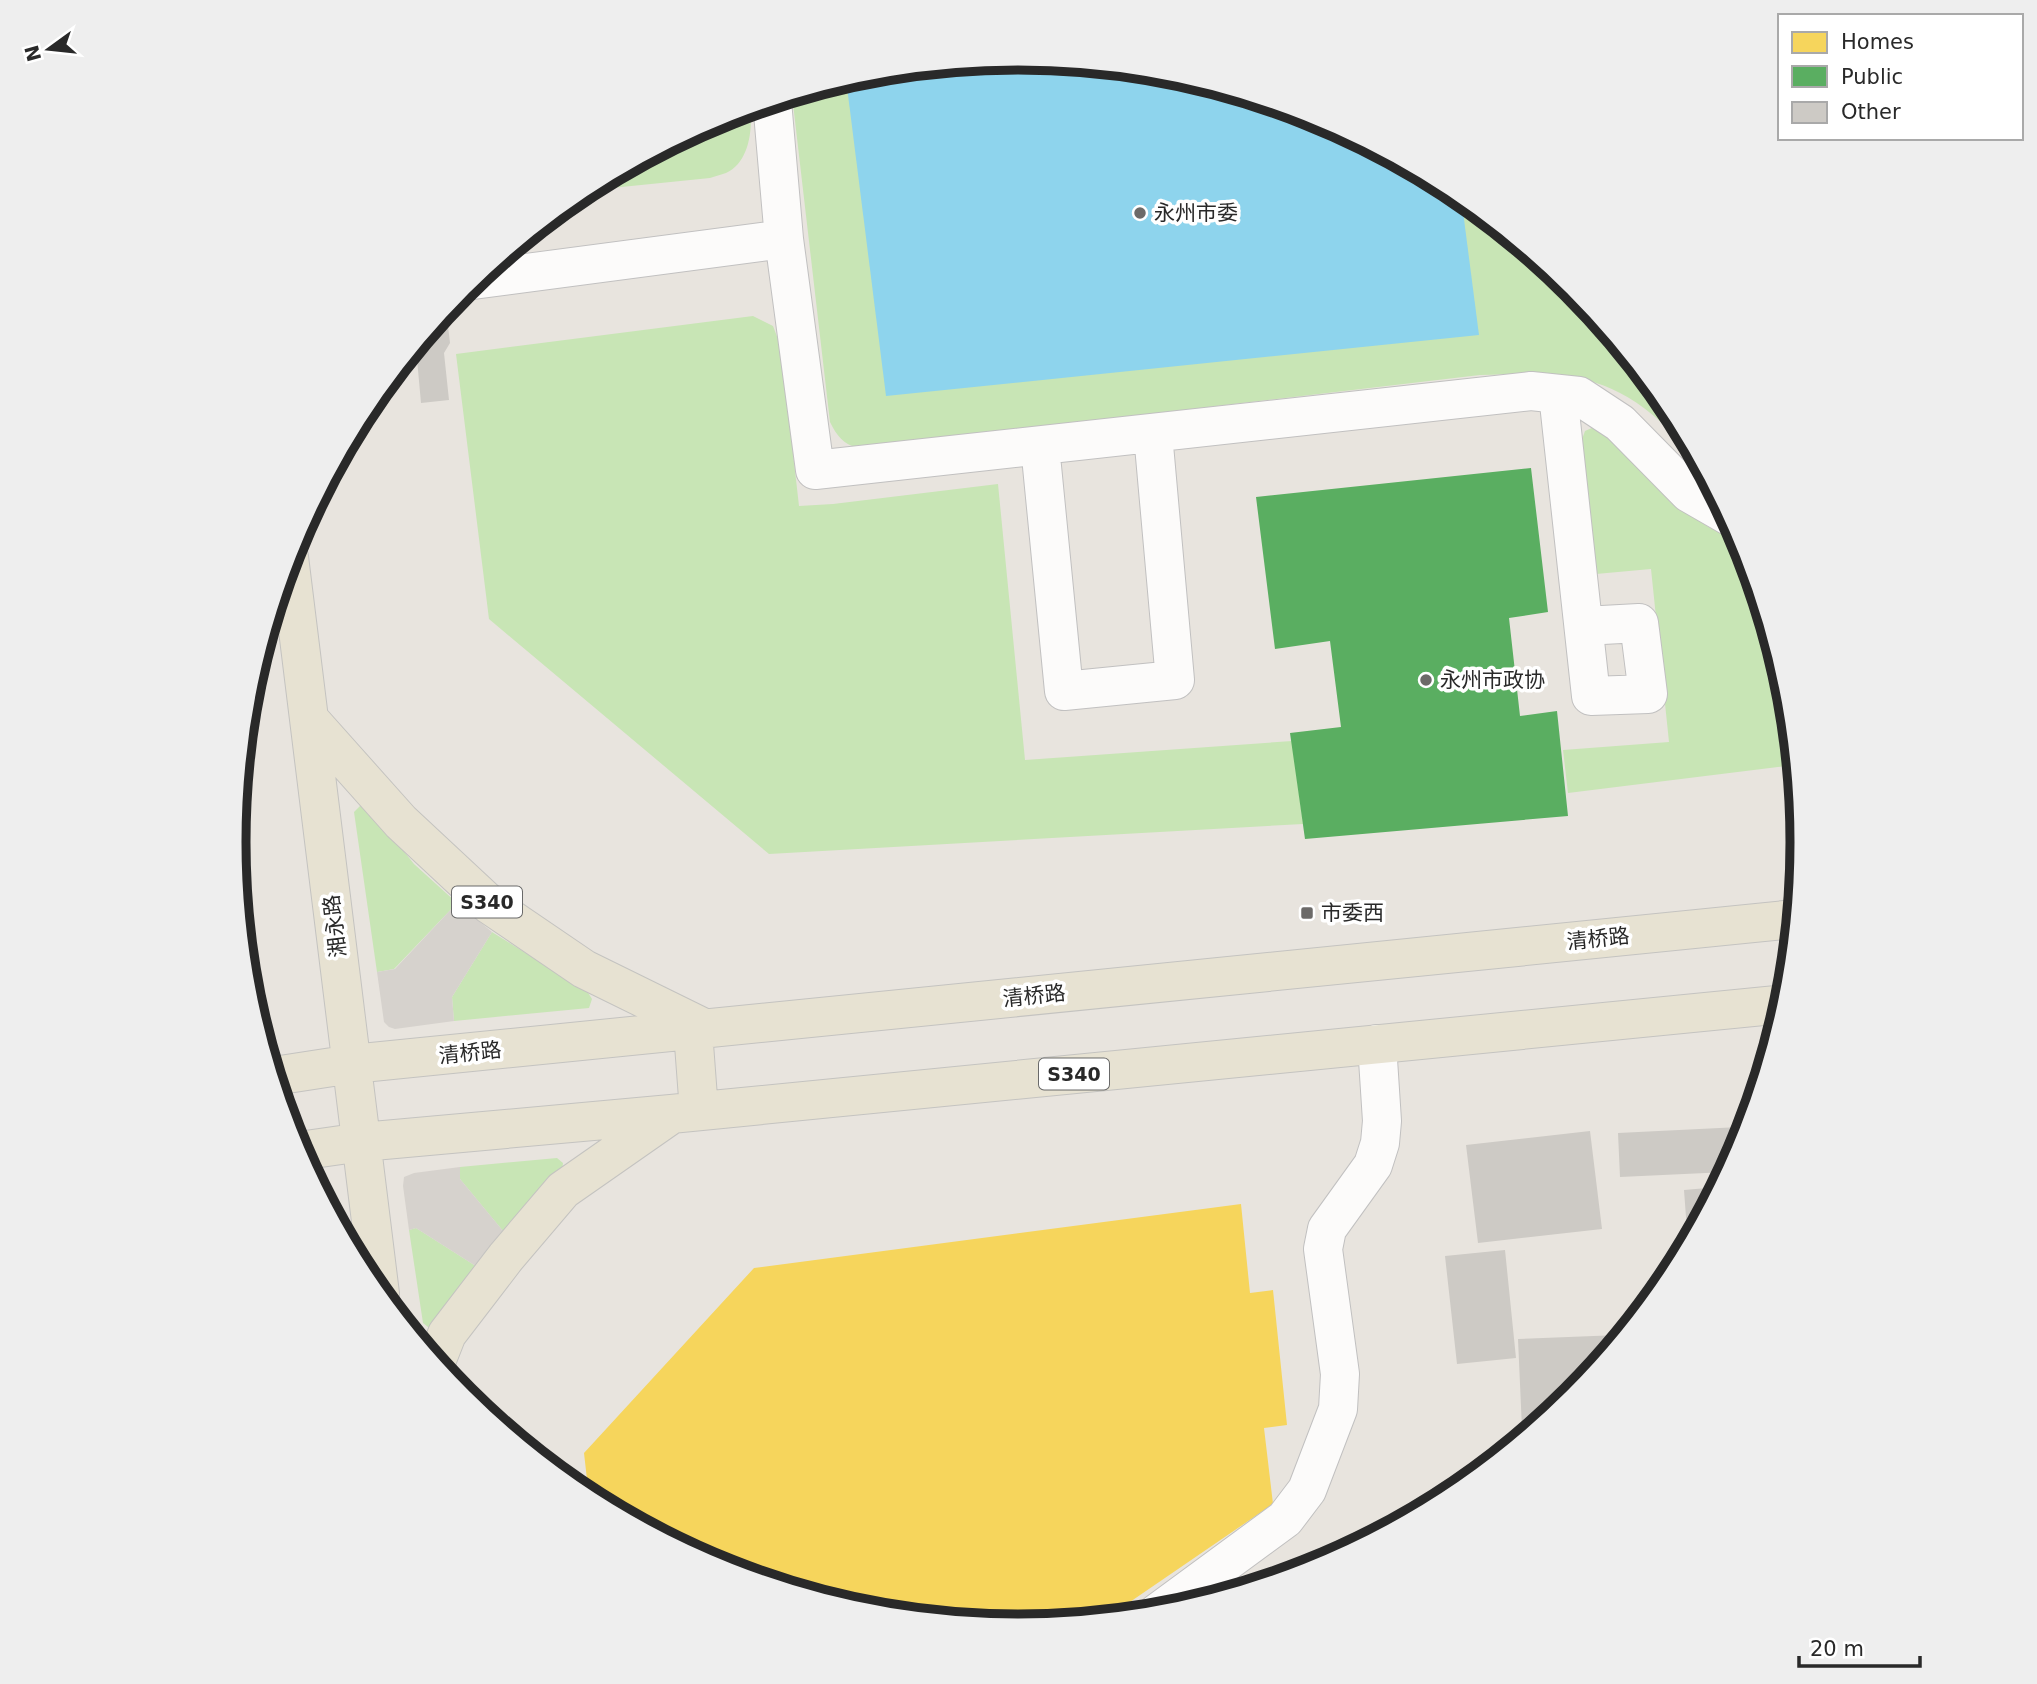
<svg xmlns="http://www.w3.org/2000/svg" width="2037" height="1684" viewBox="0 0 2037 1684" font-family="'DejaVu Sans','Noto Sans SC',sans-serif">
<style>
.green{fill:#c8e5b5}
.plaza{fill:#d6d2cd}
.water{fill:#8ed4ed}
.homes{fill:#f6d55c}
.public{fill:#5aae61}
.building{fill:#cdcac5}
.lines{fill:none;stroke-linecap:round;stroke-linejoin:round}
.minor-casing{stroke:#c1c0c0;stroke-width:40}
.major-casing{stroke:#c4c3c0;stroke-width:40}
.minor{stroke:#fcfbfa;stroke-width:38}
.major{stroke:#e7e2d2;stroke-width:38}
.poi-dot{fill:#6c6a68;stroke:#fff;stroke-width:2.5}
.labels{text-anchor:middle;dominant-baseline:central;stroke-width:7;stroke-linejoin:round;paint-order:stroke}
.shield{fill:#fff;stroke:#696969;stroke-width:2}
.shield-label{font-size:19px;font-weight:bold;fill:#292929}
.poi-label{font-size:21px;fill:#292929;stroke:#fff;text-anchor:start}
.street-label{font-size:21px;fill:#292929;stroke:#fff}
.rim{fill:none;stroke:#292929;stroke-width:9}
</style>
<rect width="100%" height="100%" fill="#e8e4de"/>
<path class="green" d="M1019,58l153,15 147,45 136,72 118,98 98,119 34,63c-19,-12 -27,-32 -43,-47 -59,-54 -108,-50 -182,-48l-622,73c-15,-4 -21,-12 -28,-26l-38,-327 74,-22z
M750,108c3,21 -1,55 -24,65 -5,2 -11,3 -16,5l-128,13 137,-74z
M753,316l20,10 8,21 18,159 34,-2 165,-20 27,276 267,-19 11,83 -534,30 -280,-235 -33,-265z
M1594,427l48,37 28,38 40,26 31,10 47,151 7,76 -227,28 -5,-43 106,-8 -18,-173 -55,5 -16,-129 5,-14z
M367,805l47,59 43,39 -63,66 -17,3 -23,-160 6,-6z
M492,932l95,59 5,8 -3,9 -135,13 -2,-24z
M557,1158l6,5 -1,9 -54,65 -48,-58v-12z
M416,1228l66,42 -46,57h-8l-5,-4 -14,-93z"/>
<path class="plaza" d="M457,903l35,29 -40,65 2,24 -59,8 -6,-2 -5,-5 -7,-50 18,-3z
M460,1167v12l48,58 -26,33 -66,-42 -7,2 -6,-44 1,-9 10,-4z"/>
<path class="water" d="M1019,58l153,15 147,45 136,72 6,6 18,139 -593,61 -40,-317 20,-6z"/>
<path class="homes" d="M1241,1204l9,89 23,-3 14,135 -23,3 9,76 -165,113 -90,9 -153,-15 -147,-45 -129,-69 -5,-44 170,-185z"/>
<path class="public" d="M1531,468l17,144 -39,6 11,98 37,-5 11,105 -263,23 -15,-106 51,-6 -11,-86 -55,8 -19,-152z"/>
<path class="building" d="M446,309l4,34 -6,10 5,47 -28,3 -4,-44 -6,-7z
M1740,1127v20l-13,25 -107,5 -2,-44z
M1590,1131l12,98 -124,14 -12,-98z
M1719,1187l-31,57 -4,-54z
M1505,1250l11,108 -59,6 -12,-108z
M1619,1335v6l-46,56 -39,32h-12l-4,-90z"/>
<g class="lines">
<defs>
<path id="minor" d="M772,101l12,138 31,231 716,-79 48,5 41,27 69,70 40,23
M473,280l311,-41
M1558,394l33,302 57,-2 -9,-71 -55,3
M1040,446l24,245 111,-11 -22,-246
M1157,1613l128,-94 22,-29 31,-81 2,-35 -17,-125 4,-20 46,-64 7,-22 2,-22 -5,-77"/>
<path id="major" d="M289,557l91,737
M310,720l91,102 89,83 94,64 122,60
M693,1031l6,80
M274,1076l78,-12 1443,-145
M299,1151l63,-9 309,-28 1114,-110
M436,1362l11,-28 59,-77 57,-67 106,-74"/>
</defs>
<use href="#minor" class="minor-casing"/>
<use href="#major" class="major-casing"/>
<use href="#minor" class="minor"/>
<use href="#major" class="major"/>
</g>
<g class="poi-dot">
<circle cx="1140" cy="213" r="7"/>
<circle cx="1426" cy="680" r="7"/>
<rect x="1300" y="906" width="14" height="14" rx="3.5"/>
</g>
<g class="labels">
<g class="shield">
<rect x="452" y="886.5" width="70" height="31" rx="5"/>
<rect x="1039" y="1058.5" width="70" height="31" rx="5"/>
</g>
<g class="shield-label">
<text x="487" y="902">S340</text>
<text x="1074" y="1074">S340</text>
</g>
<g class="poi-label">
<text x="1154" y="213">永州市委</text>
<text x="1440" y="680">永州市政协</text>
<text x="1321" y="913">市委西</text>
</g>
<g class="street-label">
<text transform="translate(335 926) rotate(-97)">湘永路</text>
<text transform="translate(1598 939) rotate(-6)">清桥路</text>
<text transform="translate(1034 996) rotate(-6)">清桥路</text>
<text transform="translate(470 1053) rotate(-6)">清桥路</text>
</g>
</g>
<path d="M0 0H2037V1684H0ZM246 842a772 772 0 1 1 1544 0a772 772 0 1 1-1544 0Z" fill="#eee" fill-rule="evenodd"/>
<path class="rim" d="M246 842a772 772 0 1 1 1544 0a772 772 0 1 1-1544 0Z"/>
<rect x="1778" y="14" width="245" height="126" fill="#ffffff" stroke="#a9a9a9" stroke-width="2"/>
<rect x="1792" y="32" width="35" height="21" fill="#f6d55c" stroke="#a9a9a9" stroke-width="2"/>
<text x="1841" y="49" font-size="21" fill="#292929">Homes</text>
<rect x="1792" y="66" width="35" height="21" fill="#5aae61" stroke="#a9a9a9" stroke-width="2"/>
<text x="1841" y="84" font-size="21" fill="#292929">Public</text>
<rect x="1792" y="102" width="35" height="21" fill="#cdcac5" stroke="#a9a9a9" stroke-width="2"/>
<text x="1841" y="119" font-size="21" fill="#292929">Other</text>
<g transform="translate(49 49) rotate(255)" stroke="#ffffff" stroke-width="5" paint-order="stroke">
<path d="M0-5L12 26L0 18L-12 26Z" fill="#292929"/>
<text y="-10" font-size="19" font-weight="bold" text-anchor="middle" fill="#292929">N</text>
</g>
<path d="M1799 1656v10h121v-10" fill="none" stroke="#292929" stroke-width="3.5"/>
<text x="1810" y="1656" font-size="21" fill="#292929" stroke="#ffffff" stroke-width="5" paint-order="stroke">20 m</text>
</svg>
